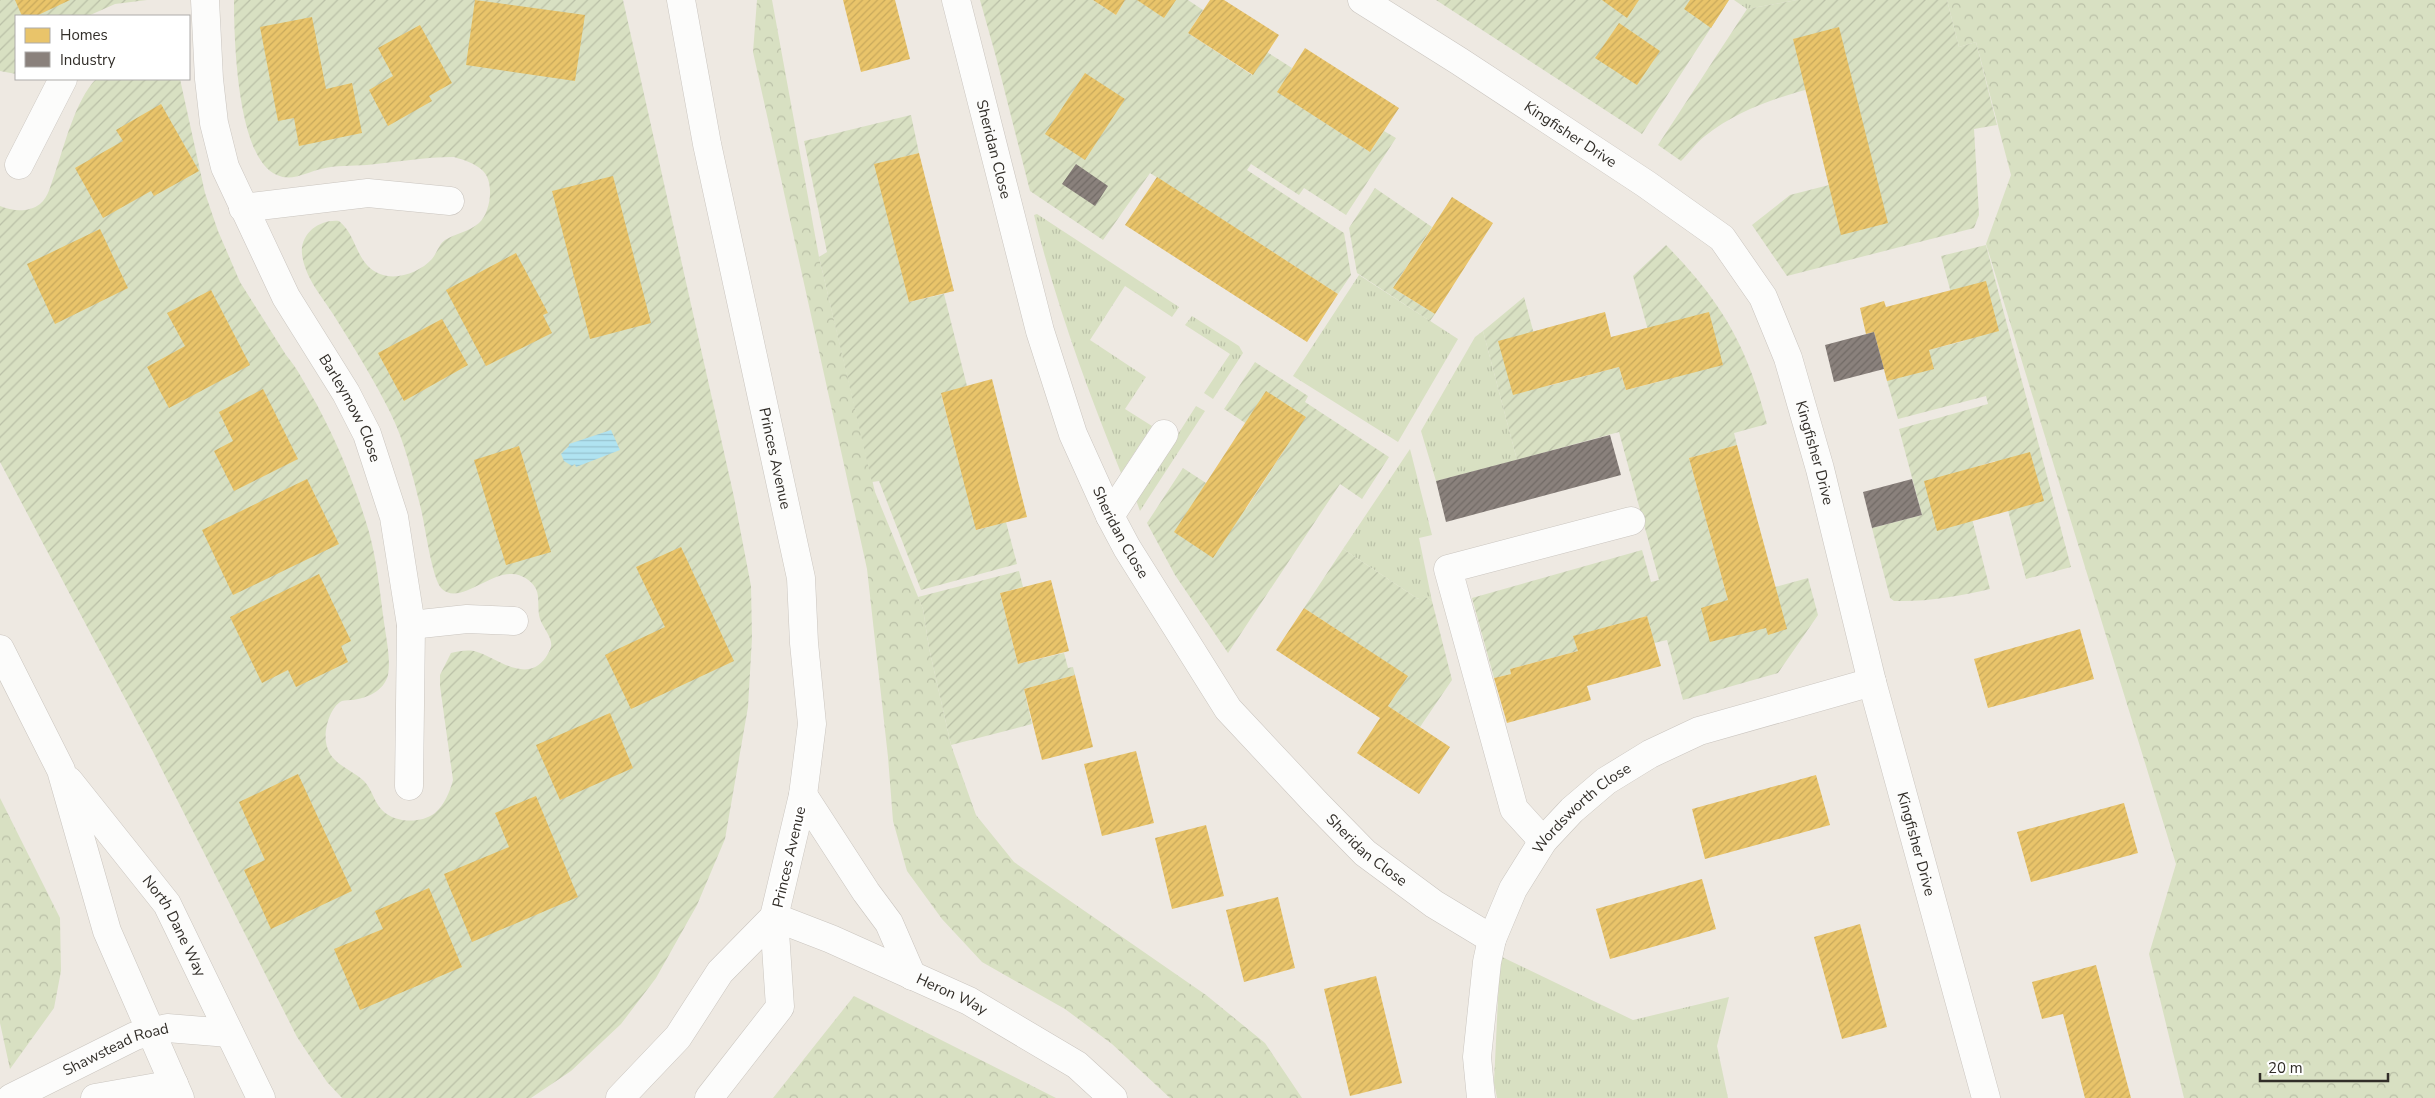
<svg xmlns="http://www.w3.org/2000/svg" width="2435" height="1098" viewBox="0 0 2435 1098" font-family="'Nunito Sans',sans-serif">
<style>
.grass{fill:url(#grass-tufts)}
.forest{fill:url(#forest-crowns)}
.garden{fill:url(#garden-furrows)}
.water{fill:url(#water-rules)}
.homes{fill:url(#homes-hatch)}
.industry{fill:url(#industry-hatch)}
.lines{fill:none;stroke-linecap:round;stroke-linejoin:round}
.minor-casing{stroke:#cac5bf;stroke-width:29}
.minor{stroke:#fcfcfb;stroke-width:28}
.labels{text-anchor:middle;dominant-baseline:central;stroke-width:5;stroke-linejoin:round;paint-order:stroke}
.street-label{font-size:15px;fill:#322e29;stroke:#fff}
</style>
<defs>
<pattern id="grass-tufts" width="24" height="20" patternUnits="userSpaceOnUse" patternTransform="scale(1.25)"><rect width="24" height="20" fill="#d8e0c2"/><path d="M3 7l-1-3M5 7V3M7 7l1-3M15 17l-1-3M17 17v-4M19 17l1-3" fill="none" stroke="#bac0a7"/></pattern>
<pattern id="forest-crowns" width="20" height="18" patternUnits="userSpaceOnUse" patternTransform="scale(1.25)"><rect width="20" height="18" fill="#d8e0c2"/><path d="M2 6a3 3 0 1 1 6 0M12 15a3 3 0 1 1 6 0" fill="none" stroke="#bac0a7"/></pattern>
<pattern id="garden-furrows" width="10" height="10" patternUnits="userSpaceOnUse" patternTransform="scale(1.25)"><rect width="10" height="10" fill="#d8e0c2"/><path d="M-1 1l2-2M0 10L10 0M9 11l2-2" fill="none" stroke="#bac0a7"/></pattern>
<pattern id="water-rules" width="6" height="5" patternUnits="userSpaceOnUse" patternTransform="scale(1.25)"><rect width="6" height="5" fill="#b0e3f1"/><path d="M0 2.5h6" fill="none" stroke="#98c3cf"/></pattern>
<pattern id="homes-hatch" width="6" height="6" patternUnits="userSpaceOnUse" patternTransform="scale(1.25)"><rect width="6" height="6" fill="#e9c46a"/><path d="M-1 1l2-2M0 6l6-6M5 7l2-2" fill="none" stroke="#c8a95c"/></pattern>
<pattern id="industry-hatch" width="6" height="6" patternUnits="userSpaceOnUse" patternTransform="scale(1.25)"><rect width="6" height="6" fill="#8a817c"/><path d="M-1 1l2-2M0 6l6-6M5 7l2-2" fill="none" stroke="#716a66"/></pattern>
</defs>
<rect width="100%" height="100%" fill="#eee9e2"/>
<path class="grass" d="M1734,0h63l-50,9z
M1037,214l142,93 -7,10 -47,-31 -35,54 56,37 -21,32 27,17 -31,47c-34,-84 -65,-169 -87,-258z
M1359,275l99,64 -60,103 -105,-66z
M1192,316l47,30 4,7 -30,46 -9,-6 26,-39 -45,-29z
M1483,331l34,129 -81,21 -15,-50 54,-94z
M1196,406l9,5 -65,100 -4,-11z
M1410,449l22,86 -13,3 13,63 -10,-6 -4,4 -75,-50z
M1500,956l133,64 96,-23 -12,49 11,52h-231l-3,-15z"/>
<path class="forest" d="M757,0h15l47,257 56,235 48,117 6,39 22,97 25,70 38,47 192,133 59,48 37,55h-132l-58,-54 -47,-35 -83,-47 -40,-43 -35,-48 -14,-50 -5,-64 -21,-188 -114,-517z
M1947,0h488v1098h-251l-35,-144 27,-90 -190,-620 25,-69 -35,-133 -17,5z
M0,798l60,120 1,53 -7,37 -44,61 -10,-46z
M854,996l202,102h-283z"/>
<path class="garden" d="M0,0h147l-32,4 -27,12h-72v58l-16,-3z
M234,0h389l111,497 17,89 1,52 -4,69 -23,132 -28,66 -41,73 -35,46 -50,47 -40,27h-189l-15,-16 -30,-45 -149,-295 -148,-280v-256c12,5 28,7 40,-2 9,-7 11,-21 15,-31 10,-29 20,-72 41,-94h84l25,114 13,38 22,51 46,73c12,14 20,31 30,48 22,41 40,84 53,129 8,29 11,61 15,90 2,16 7,37 4,53 -4,16 -21,23 -35,25 -3,0 -8,0 -11,1 -12,6 -18,28 -16,41 3,22 24,26 38,39 8,8 10,21 18,29 12,13 39,14 53,3 9,-8 15,-21 18,-33l-13,-94v-11l11,-22c8,-2 15,-3 23,-2 21,5 52,35 72,6 2,-3 4,-7 5,-10 2,-9 -8,-19 -11,-28 -3,-9 0,-22 -4,-30 -4,-8 -14,-15 -24,-15 -22,-2 -53,31 -70,15 -10,-9 -17,-64 -21,-80 -8,-32 -16,-67 -31,-97 -17,-34 -37,-66 -57,-98 -12,-19 -28,-36 -31,-60 -2,-21 18,-35 37,-33 19,15 16,43 41,53 17,7 40,-2 52,-15 5,-6 7,-15 13,-19 11,-7 24,-8 34,-17 12,-11 16,-42 3,-53 -8,-7 -18,-10 -28,-13 -29,0 -58,5 -87,8 -15,1 -31,0 -46,4 -14,3 -29,13 -44,6 -40,-16 -43,-137 -43,-175z
M980,0h113l23,15 9,-15h63l15,10 -15,23 64,42 15,-23 25,16 -14,24 92,60 14,-21 12,7 -50,77 -42,-27 -5,7 -48,-31 -4,6 97,63 7,42 -13,19 -188,-121 -47,67 -73,-49 -34,-134z
M1436,0h293l-87,134z
M1797,0h150l12,47 17,-5 21,83 -23,4 5,86 -5,13 -187,48 -35,-51 38,-30 39,-10 23,-107c-52,13 -104,24 -147,58 -9,7 -16,17 -24,25l-23,-16 89,-136z
M911,115l8,38 -44,11 34,138 35,-8 23,92 -26,8 36,136 29,-8 11,42 -96,26 -42,-109 -7,1 -53,-225 8,-5 -23,-111z
M1375,188l57,39 -39,61 42,26 -5,7 -73,-48 -8,-45z
M1666,245c56,57 82,102 101,179l-33,9 3,12 -48,13 39,142 80,-22 10,37 -40,58 -95,27 -16,-60 -13,3 -7,-27 -73,20 4,15 -68,18 1,5 -17,4 -22,-80 170,-48 9,32 8,-2 -40,-148 -102,28 -34,-129 41,-34 24,89 71,-19 7,23 36,-9 -29,-105z
M1986,245l85,322 -45,12 -31,-118 -35,11 30,117c-31,7 -63,13 -96,12l-4,-3 -18,-70 50,-13 -23,-86 89,-25 -2,-8 -88,23 -11,-38 42,-31 35,-9 -23,-85z
M1255,362l53,34 -3,6 84,55 -27,42 -22,-15 -112,169 -53,-78 -28,-52 36,-55 63,41 39,-60 -61,-40z
M1343,549l75,50 3,-5 11,7 20,79 -32,47 -32,-21 19,-30 -103,-68z
M1019,571l4,16 -23,6 18,71 46,-11 4,15 5,-1 2,8 -51,14 8,35 -81,21 -22,-97 -6,-39 -5,-12z"/>
<path class="water" d="M611,430l9,20 -44,17 -1,-3 -3,2 -8,-5 -3,-7 8,-8v-2z"/>
<path class="homes" d="M15,0h55l-34,16h-14z
M475,0l110,15 -10,66 -109,-16z
M843,0h52l15,59 -49,13z
M1093,0h32l-9,15z
M1137,0h39l-12,18z
M1210,0h14l55,35 -26,40 -65,-42z
M1602,0h37l-12,18z
M1690,0h39l-18,28 -27,-19z
M312,17l14,72 26,-6 10,50 -63,13 -5,-28 -16,3 -18,-94z
M1619,23l41,28 -23,34 -42,-27z
M420,25l32,58 -23,13 3,5 -44,25 -19,-36 24,-14 -15,-28z
M1839,27l49,196 -47,12 -48,-196z
M1305,48l94,60 -29,44 -93,-60z
M1085,73l40,26 -40,61 -40,-26z
M161,104l38,67 -45,25 -3,-5 -48,27 -28,-50 48,-27 -7,-11z
M919,153l35,138 -45,11 -35,-138z
M613,176l38,147 -61,16 -38,-148z
M1157,177l181,117 -31,48 -182,-117z
M1452,197l41,26 -58,91 -42,-26z
M100,229l28,59 -73,36 -28,-60z
M516,253l32,60 -5,2 9,18 -66,33 -40,-76z
M1986,281l13,50 -70,19 5,19 -47,12 -13,-49 -8,2 -6,-26 24,-7 2,6z
M211,290l39,75 -81,43 -22,-41 38,-21 -18,-33z
M1605,312l6,25 98,-25 14,53 -97,25 -7,-23 -106,28 -15,-54z
M442,319l26,46 -64,36 -26,-48z
M992,379l35,138 -51,13 -35,-137z
M263,389l35,70 -64,32 -20,-40 19,-10 -14,-29z
M1266,391l40,26 -93,141 -39,-26z
M1737,445l50,184 -19,6 -2,-7 -56,14 -9,-34 27,-8 -39,-142z
M519,446l32,106 -45,13 -32,-105z
M2030,452l14,49 -107,30 -13,-50z
M307,479l32,65 -106,51 -31,-65z
M681,547l53,114 -103,48 -26,-54 60,-28 -29,-60z
M319,574l32,67 -10,5 7,16 -52,25 -8,-17 -26,13 -32,-66z
M1051,580l18,71 -51,13 -18,-71z
M1304,608l104,68 -20,30 62,41 -31,47 -62,-41 23,-35 -104,-68z
M1647,616l14,50 -74,20 4,14 -84,23 -13,-45 17,-4 -1,-5 68,-18 -5,-15z
M2080,629l14,50 -106,29 -14,-49z
M1075,675l18,72 -51,13 -18,-71z
M610,713l23,55 -73,32 -24,-55z
M1136,751l18,72 -52,13 -18,-72z
M298,774l54,117 -81,38 -27,-59 21,-10 -26,-58z
M1816,775l14,50 -125,34 -13,-50z
M536,796l42,101 -106,45 -28,-68 65,-27 -14,-34z
M2124,803l14,50 -107,29 -14,-50z
M1206,825l18,71 -52,13 -17,-71z
M1702,879l14,50 -106,30 -14,-50z
M429,888l33,79 -102,43 -26,-61 49,-20 -8,-18z
M1278,897l17,71 -51,14 -18,-72z
M1860,924l27,103 -45,12 -28,-102z
M2096,965l35,133h-46l-22,-84 -21,5 -10,-37z
M1376,976l26,107 -52,13 -26,-107z"/>
<path class="industry" d="M1076,164l32,22 -13,20 -33,-22z
M1874,332l10,37 -50,13 -9,-37z
M1610,435l11,40 -175,47 -10,-41z
M1912,479l10,36 -50,13 -9,-36z"/>
<g class="lines">
<defs>
<g id="minor">
<path id="s1" d="M205,0l4,79 5,44 11,44 61,130 60,96 21,41 27,83 17,108 -2,161"/>
<path id="s2" d="M681,0l26,144 94,434 3,65 8,81 -9,71 -29,122 6,90 -71,91"/>
<path id="s3" d="M956,0l84,331 33,103 37,82 17,32 101,161 88,94 49,50 69,51 58,35"/>
<path id="s4" d="M1362,0l97,61 187,123 76,54 41,59 25,61 32,111 52,213 114,416"/>
<path d="M19,165l44,-86"/>
<path d="M243,208l125,-15 82,8"/>
<path d="M1110,516l54,-82"/>
<path d="M411,625l56,-6 47,2"/>
<path d="M0,649l61,121 46,161 73,167"/>
<path id="s5" d="M69,781l98,123 94,194"/>
<path d="M803,795l63,97 23,31 23,53"/>
<path d="M1543,841l-29,-32 -66,-240 183,-48"/>
<path id="s6" d="M774,917l57,22 138,62 108,64 36,33"/>
<path id="s7" d="M11,1098l124,-62 32,-8 62,5"/>
<path d="M95,1098l79,-14"/>
<path d="M620,1098l58,-61 42,-65 54,-55"/>
<path id="s8" d="M1481,1098l-4,-41 10,-95 5,-23 21,-50 30,-48 29,-31 34,-29 44,-27 49,-23 173,-49"/>
</g>
</defs>
<use href="#minor" class="minor-casing"/>
<use href="#minor" class="minor"/>
</g>
<g class="labels">
<g class="street-label">
<text stroke="none"><textPath href="#s4" startOffset="248">Kingfisher Drive</textPath></text>
<text stroke="none"><textPath href="#s3" startOffset="154">Sheridan Close</textPath></text>
<text stroke="none"><textPath href="#s1" startOffset="441">Barleymow Close</textPath></text>
<text stroke="none"><textPath href="#s4" startOffset="668">Kingfisher Drive</textPath></text>
<text stroke="none"><textPath href="#s2" startOffset="468">Princes Avenue</textPath></text>
<text stroke="none"><textPath href="#s3" startOffset="559">Sheridan Close</textPath></text>
<text stroke="none"><textPath href="#s8" startOffset="322">Wordsworth Close</textPath></text>
<text stroke="none"><textPath href="#s4" startOffset="1072">Kingfisher Drive</textPath></text>
<text stroke="none"><textPath href="#s3" startOffset="964">Sheridan Close</textPath></text>
<text transform="translate(789 857) rotate(-77)">Princes Avenue</text>
<text stroke="none"><textPath href="#s5" startOffset="180">North Dane Way</textPath></text>
<text stroke="none"><textPath href="#s6" startOffset="194">Heron Way</textPath></text>
<text stroke="none"><textPath href="#s7" startOffset="116">Shawstead Road</textPath></text>
</g>
</g>
<rect x="15" y="15" width="175" height="65" fill="#ffffff" stroke="#adaba9"/>
<rect x="25" y="28" width="25" height="15" fill="#e9c46a" stroke="#adaba9"/>
<text x="60" y="40" font-size="15" fill="#322e29">Homes</text>
<rect x="25" y="52" width="25" height="15" fill="#8a817c" stroke="#adaba9"/>
<text x="60" y="65" font-size="15" fill="#322e29">Industry</text>
<path d="M2260 1073v8h128v-8" fill="none" stroke="#322e29" stroke-width="2.5"/>
<text x="2268" y="1073" font-size="15" fill="#322e29" stroke="#ffffff" stroke-width="4" paint-order="stroke">20 m</text>
</svg>
